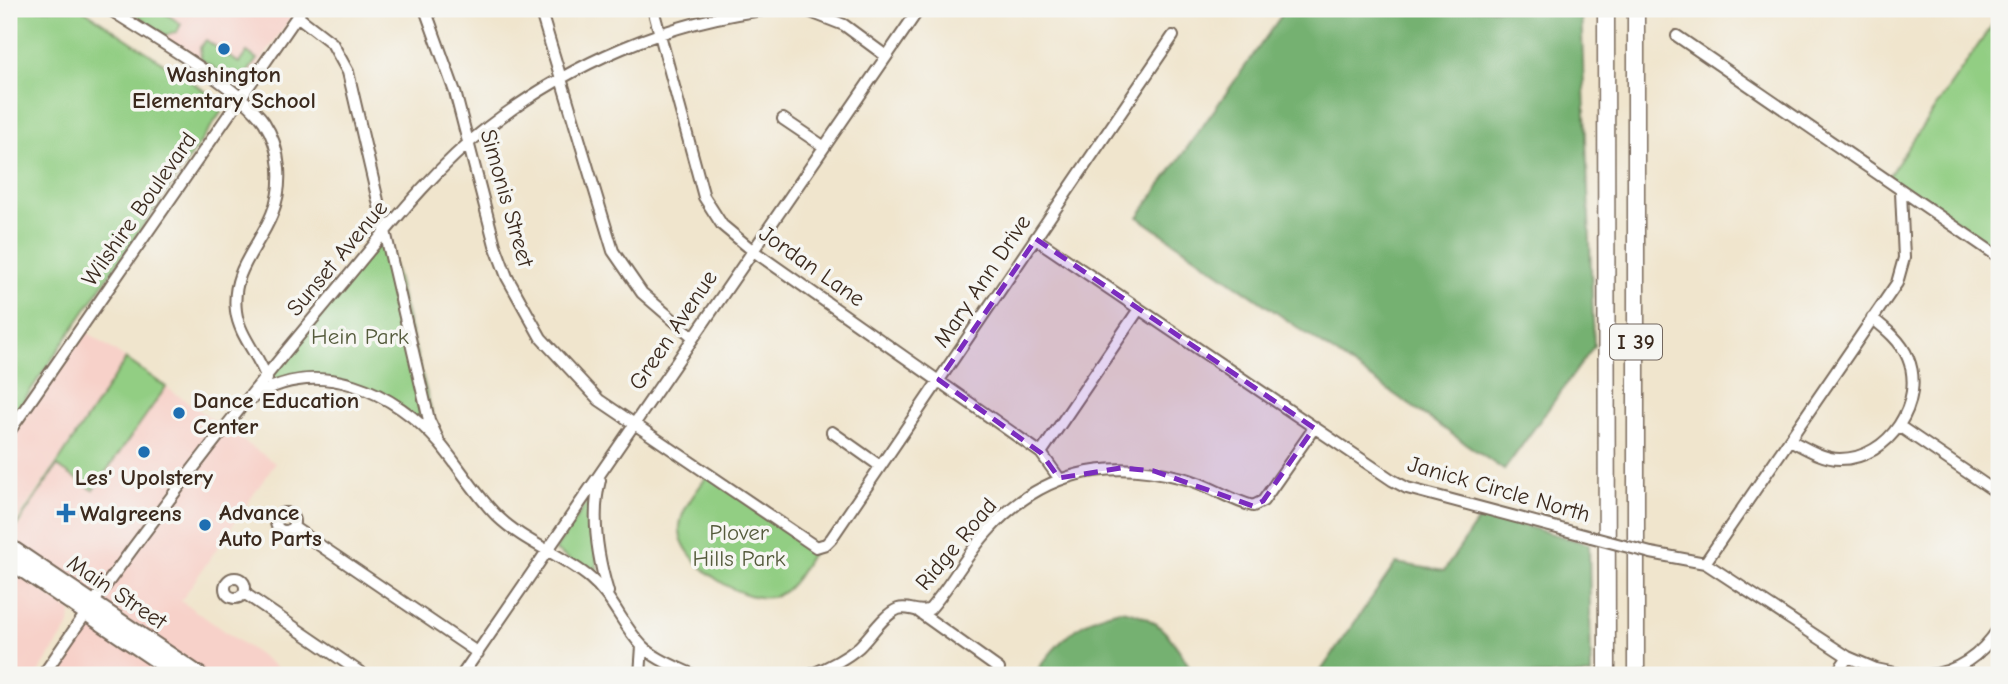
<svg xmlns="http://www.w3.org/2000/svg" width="2008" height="684" viewBox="0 0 2008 684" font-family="'Comic Neue',sans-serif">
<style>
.built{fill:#f7d1c9}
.green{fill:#92ce83;stroke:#667c50;stroke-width:2}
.forest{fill:#75b171;stroke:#586e48;stroke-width:2}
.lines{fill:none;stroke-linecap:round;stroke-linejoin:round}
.minor-casing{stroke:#7a6b5b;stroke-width:14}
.major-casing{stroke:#7a6b5b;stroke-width:18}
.highway-casing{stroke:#7a6b5b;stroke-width:19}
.minor{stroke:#fff;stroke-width:10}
.major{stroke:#fff;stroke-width:14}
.highway{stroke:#fff;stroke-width:16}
.minor-bridge-casing{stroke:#7a6b5b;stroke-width:14;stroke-linecap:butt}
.minor-bridge{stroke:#fff;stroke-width:10}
.marked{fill:#7b2cbf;fill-opacity:0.2;stroke:#7b2cbf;stroke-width:5;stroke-dasharray:14 9;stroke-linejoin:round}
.poi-dot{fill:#1f6fb2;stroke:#f6f6f2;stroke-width:2.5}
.labels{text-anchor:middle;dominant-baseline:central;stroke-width:7;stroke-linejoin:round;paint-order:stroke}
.shield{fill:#f6f6f2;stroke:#73675e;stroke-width:2}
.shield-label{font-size:21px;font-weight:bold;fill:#3b2a1e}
.poi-label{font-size:23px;font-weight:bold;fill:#3b2a1e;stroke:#f6f6f2;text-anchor:start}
.street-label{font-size:23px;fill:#3b2a1e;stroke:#f6f6f2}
.park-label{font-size:23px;fill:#555b3c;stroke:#f6f6f2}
</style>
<rect width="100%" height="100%" fill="#f6f6f2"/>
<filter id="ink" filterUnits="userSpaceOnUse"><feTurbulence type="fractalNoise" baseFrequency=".0143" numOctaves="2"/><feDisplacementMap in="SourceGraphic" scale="14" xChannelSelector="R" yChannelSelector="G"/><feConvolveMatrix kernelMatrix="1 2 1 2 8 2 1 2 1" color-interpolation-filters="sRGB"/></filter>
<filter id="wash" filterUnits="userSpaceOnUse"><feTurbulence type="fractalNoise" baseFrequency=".00686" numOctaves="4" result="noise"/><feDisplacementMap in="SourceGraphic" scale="28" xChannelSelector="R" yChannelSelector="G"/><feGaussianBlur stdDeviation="1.57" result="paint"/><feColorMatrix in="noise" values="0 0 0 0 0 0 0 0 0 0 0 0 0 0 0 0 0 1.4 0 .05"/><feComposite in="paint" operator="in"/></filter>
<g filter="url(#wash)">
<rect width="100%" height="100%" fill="#f0e5cd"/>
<path class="built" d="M120,9h177l-56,81z
M84,330l42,29 -117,173v-92z
M166,387l109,76 -94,138 107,74h-81l-198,-134 49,-76 35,25z
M9,568l62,43 -1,13 -33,51h-15l-13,-8z
M91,626l5,2 71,47h-98l-12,-9 28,-37z"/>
<path class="green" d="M9,9h73l144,96 -217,317z
M127,9h32l22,15 -4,8 -11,3z
M1999,15v238l-112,-75z
M206,40l33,23 8,-11 10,7 -18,26 -38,-26 -1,-12z
M385,232l55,212 -62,-50 -60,-15 -61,15z
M126,359l40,28 -73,103 -36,-24 -48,71z
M708,475l108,72c-10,14 -20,39 -36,47 -31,17 -104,-33 -100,-68 2,-19 18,-36 28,-51z
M592,500l6,79 -43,-29 33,-49z"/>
<path class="forest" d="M1286,9h295l13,337 -90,124 -366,-253z
M1482,514l107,30 2,131h-273l78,-112 48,8z
M1120,610c39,5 56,32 74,65h-160c22,-32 46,-57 86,-65z"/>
</g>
<g filter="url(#ink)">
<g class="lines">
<defs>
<path id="minor" d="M109,9c38,25 131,78 155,113 17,26 20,63 8,92 -14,35 -41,56 -36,97 3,25 23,44 31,68
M425,9l30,83 40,153 12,32 34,61 58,62 217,147 10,-3 5,-5 342,-503
M540,9l73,242 29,42 51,44
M653,9l51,188 18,28 30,25 289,203 18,25
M803,9l41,16 42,31
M297,16l35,27 16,29 70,301 11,47 9,19
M1677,36l322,221
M783,119l40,27
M1036,239l356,241 15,8 184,49
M252,398c65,-43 143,-7 189,47 19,23 34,49 56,71 28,27 64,38 93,62 23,19 32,47 52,68 13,13 35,21 51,29
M1899,426l100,68
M9,432l293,-423
M832,432l48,34
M1790,440c15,8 33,19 50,19 49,0 86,-57 68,-101 -7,-17 -22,-29 -36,-40
M1041,453l98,-144
M600,480c-9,35 -2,78 8,112
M276 522a9 9 0 1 1 18 0a9 9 0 1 1-18 0Z
M293,527l185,126
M1651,553l54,10 143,94 28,12 29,6
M1705,563l192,-280 7,-25 -3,-66
M225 588a10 10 0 1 1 20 0a10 10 0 1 1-20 0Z
M244,593l120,82
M919,612l80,57
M43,675c89,-131 186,-256 288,-378 49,-58 96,-123 157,-170 81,-63 181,-107 284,-118
M155,675l11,-15
M462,675l457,-666
M640,675l2,-29
M810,675c17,-7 34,-15 48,-27 12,-11 25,-33 40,-39 11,-4 20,6 32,0 21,-24 36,-54 58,-78 54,-60 118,-73 195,-53 25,6 46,22 70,28l10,-5 51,-73
M1835,675l13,-18
M1928,675c30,-3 54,-21 71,-47"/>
<path id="major" d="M9,546l191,129
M9,561l169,114"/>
<path id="highway" d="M1606,9l1,666
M1636,675v-666"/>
</defs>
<use href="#minor" class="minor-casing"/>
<use href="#major" class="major-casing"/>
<use href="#highway" class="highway-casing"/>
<use href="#minor" class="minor"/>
<use href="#major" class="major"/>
<use href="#highway" class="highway"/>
<defs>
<path id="minor-bridge" d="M1591,537l60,16"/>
</defs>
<use href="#minor-bridge" class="minor-bridge-casing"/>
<use href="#minor-bridge" class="minor-bridge"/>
</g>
</g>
<path class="marked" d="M1036,239l278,189 -51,73 -10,5 -99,-35 -33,-3 -62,10 -18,-25 -102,-73z"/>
<g class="poi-dot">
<circle cx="224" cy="49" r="7"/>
<circle cx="179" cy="413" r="7"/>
<circle cx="144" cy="452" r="7"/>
<path d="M62.5 502.5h7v7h7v7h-7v7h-7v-7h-7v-7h7z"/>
<circle cx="205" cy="525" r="7"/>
</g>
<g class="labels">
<rect class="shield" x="1610" y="324.5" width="52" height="35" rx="5"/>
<g class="shield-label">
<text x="1636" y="342">I 39</text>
</g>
<g class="poi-label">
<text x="224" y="74" text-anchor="middle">Washington<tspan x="224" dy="26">Elementary School</tspan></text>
<text x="193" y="400">Dance Education<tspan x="193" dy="26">Center</tspan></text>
<text x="144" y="477" text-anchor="middle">Les' Upolstery</text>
<text x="219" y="512">Advance<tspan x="219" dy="26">Auto Parts</tspan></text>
<text x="80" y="513">Walgreens</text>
</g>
<g class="street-label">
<text transform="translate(507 198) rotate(74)">Simonis Street</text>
<text transform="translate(139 209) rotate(-55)">Wilshire Boulevard</text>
<text transform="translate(337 258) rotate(-50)">Sunset Avenue</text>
<text transform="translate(812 266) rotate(35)">Jordan Lane</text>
<text transform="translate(982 281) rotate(-56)">Mary Ann Drive</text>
<text transform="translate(673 330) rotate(-56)">Green Avenue</text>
<text transform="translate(1499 489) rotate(16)">Janick Circle North</text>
<text transform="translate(956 544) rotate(-50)">Ridge Road</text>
<text transform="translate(117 592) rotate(34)">Main Street</text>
</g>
<g class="park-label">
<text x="360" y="336">Hein Park</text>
<text x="739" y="532">Plover<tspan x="739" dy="26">Hills Park</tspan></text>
</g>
</g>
<rect width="2008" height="684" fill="none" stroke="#f6f6f2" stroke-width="35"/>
</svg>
